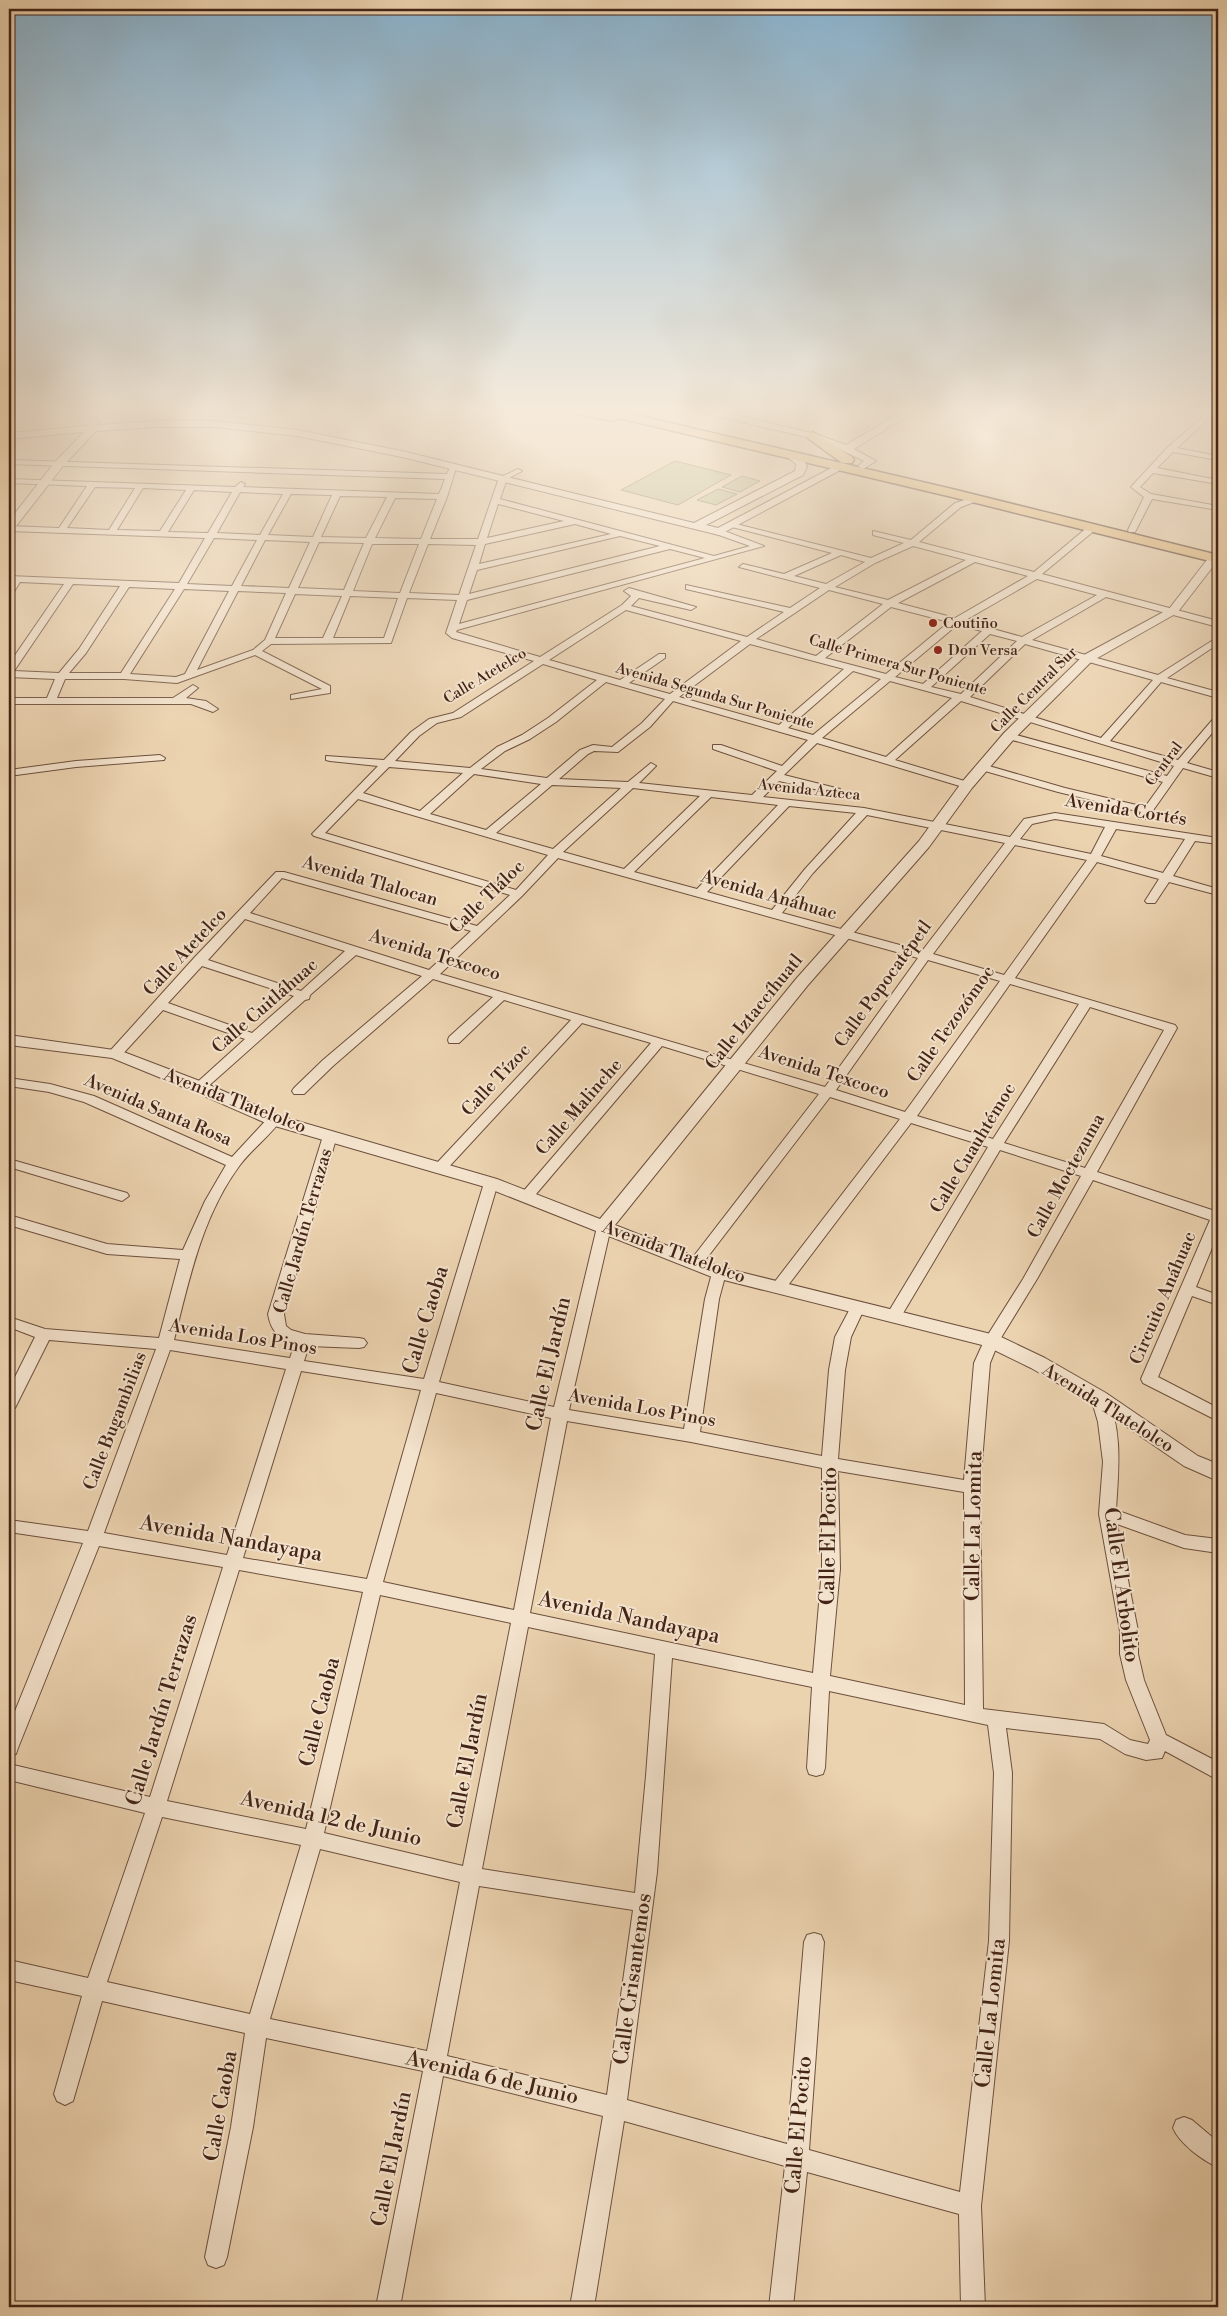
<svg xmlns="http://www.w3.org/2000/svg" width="1227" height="2316" viewBox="0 0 1227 2316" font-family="'Libre Bodoni',serif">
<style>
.green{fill:#babc8a;stroke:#7e7050}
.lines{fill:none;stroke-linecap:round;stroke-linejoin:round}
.minor-casing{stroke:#6d503d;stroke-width:2}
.tertiary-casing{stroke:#6d503d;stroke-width:2}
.primary-casing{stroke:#432417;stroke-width:3}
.minor{fill:#f3e2cc;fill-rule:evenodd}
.tertiary{fill:#f3e2cc;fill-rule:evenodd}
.primary{fill:#e6ba78;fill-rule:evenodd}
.poi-dot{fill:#8f2418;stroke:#f3e2cc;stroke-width:2}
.labels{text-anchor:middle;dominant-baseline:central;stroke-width:4;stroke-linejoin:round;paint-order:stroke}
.far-poi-label{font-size:15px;fill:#432417;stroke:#f3e2cc;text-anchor:start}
.far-street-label{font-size:15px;fill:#432417;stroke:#f3e2cc}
.street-label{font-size:18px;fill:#432417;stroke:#f3e2cc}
.near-street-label{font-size:21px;fill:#432417;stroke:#f3e2cc}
</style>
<rect width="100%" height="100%" fill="#ecd3b0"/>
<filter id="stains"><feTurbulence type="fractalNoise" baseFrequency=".004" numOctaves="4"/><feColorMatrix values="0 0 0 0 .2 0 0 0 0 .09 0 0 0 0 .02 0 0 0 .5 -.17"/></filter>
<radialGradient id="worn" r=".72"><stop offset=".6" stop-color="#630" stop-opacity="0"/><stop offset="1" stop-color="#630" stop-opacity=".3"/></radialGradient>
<path class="green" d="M675,461l56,14 -53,30 -57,-15z
M742,476l18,5 -20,11 -18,-5z
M718,489l19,5 -21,11 -19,-5z"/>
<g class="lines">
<defs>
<path id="minor" d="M1210,410h8l-41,38 41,8v4l-45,-8 -16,16 61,12v4l-65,-11 -13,14 11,7 67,12v4l-66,-11 -17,33h-6l-1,-2 16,-33 -13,-10 37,-40z
M9,460l438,14 4,-9h6l-10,32 -17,42h48l21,-61 19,-9 4,2 -15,8 -7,20 214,57 36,-10 -34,-12v-4l3,-1 45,17 -307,84 -1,2 84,25 82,-52 9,-9 -7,-5 5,-3 67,19 -5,3 -52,-12 -8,8 116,31 37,-25 -98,-23v-4l104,23 30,-20 -81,-21 4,-3 41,10 48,-21 -100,-26v-4l139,35 33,-15 -31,-8v-4l38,9 44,-37 19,-6 4,2 -1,2 -16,6 -42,35 115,30 55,-46h6v4l-53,44 176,47v6l-112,-30 -74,43 126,35 60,-38v7l-51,34 51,14v6l-57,-16 -51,59 68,19 36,-42 4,-1v9l-31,37 31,9v6l-35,-10 -36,51h-8l-1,-2 3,-5 -83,-20 -80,-23 -1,-2 5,-3 83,24 80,19 18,-25 -158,-44 -1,-2 5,-3 158,43 7,-10 -213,-65 -66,59 76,23v4h-8l-146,-44 -33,32 56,14v4l-4,1 -57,-13 -16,16 101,11 146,29 14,-18 31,-6 163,25v6l-23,-3 -22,35 45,13v6l-49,-13 -14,21h-8l-2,-2 14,-22 -62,-17 -82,116 160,47 2,3 -80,144 121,40v21l-22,54 22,8v10l-26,-9 -34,81 60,31v13l-75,-38 -2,-4 69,-159 -117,-40 -56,99 -38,62 -9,22 -10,124 3,222 121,15 26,16 18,4 2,-4 -24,-60 -6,-26v-23l-21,-117 4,-52 -5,-40 -7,-24 2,-4 6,-2 6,2c19,34 13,80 11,116l69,25 33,4v14l-34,-5 -67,-24 21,107v23l6,26 22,55 52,27v18l-53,-29 -3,7 -16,2 -21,-6 -25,-15 -94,-11 6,45 -3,168 -28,265 4,101h-24l-2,-93 -152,-42 -14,135h-24l16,-141 -161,-45 -30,186h-24l33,-191 -160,-40 -43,231h-24l47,-236 -157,-33 -13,89 -26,130 -3,8 -8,3 -8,-3 -3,-8 26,-130 14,-94 -143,-32 -29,100 -8,4 -8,-4 -3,-7 28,-98 -73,-16v-20l79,18 57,-165 -136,-33v-16l141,33 73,-230 -124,-21 -81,202 -2,6 -7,2v-30l74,-183 -74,-11v-12l79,11 68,-182 -107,-9 -34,68 -6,2v-21l26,-52 -26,-10v-10l36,12 114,9 21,-79 -73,-5 -98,-29v-10l98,29 76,6 22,-49 21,-36 -142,-63 -35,-10 -40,-6v-8l41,6 44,12 138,61 37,-40h10l2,3c-12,17 -29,29 -41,45 -38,51 -51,115 -66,175l116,18 5,-15c-17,-5 -24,-12 -27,-29l55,-178 7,-4 7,4 -53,178 2,12 5,4 14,4 54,4 5,1 3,4 -3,4 -5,1 -50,-2 -5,15 120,18 60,-196 7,-4 7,4 -59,199 115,25 43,-180 2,-3h10l2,3 -42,183 115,19 21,-130 7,-26 2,-3h10l2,3 -7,26 -19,133 122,24 7,-86 6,-33 18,-34h10l2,4 -14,30 -6,33 -7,89 126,21 10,-117 10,-22 39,-62 58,-103 -81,-26 -101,170h-10l-3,-4 102,-169 -77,-24 -128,169h-10l-2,-4 2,-4 127,-165 -70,-22 -130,170h-10l-2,-3 2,-3 129,-167 -157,-48 -131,154h-10l-2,-3 2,-3 130,-151 -69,-20 -136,147h-10l-2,-3 2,-3 135,-144 -67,-20 -45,43h-10l-1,-3 1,-3 44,-40 -60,-18 -100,87 -29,28h-10l-2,-3 2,-3 29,-28 99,-84 -66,-21 -46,40 -1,4 -4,1 -101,90 -5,1 -7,-4 53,-48 -82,-29 -43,47h-10l-1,-3 1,-3 84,-93 82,-86h8l193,54 33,-31 -196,-59 -2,-2 66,-68 -48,-5 -4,-1v-4l58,4 27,-28 18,-13 24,-6 81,-52 -82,-23 -6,-5 11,-33 -50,-2 -16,45 -120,1 -9,7 68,35v7l-39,6v-4l31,-6 -67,-34 -78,28 -53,-4h-59l-8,19h116l20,-13 5,3 -12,10 20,3 12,8 -5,3 -22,-8h-182v-6h38l8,-19 -46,-2v-13l55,-80 -44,-2 -8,13 -3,1v-10l3,-4h-3v-6l170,7 26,-45 -196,-7v-5l50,2 28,-42 -78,-3v-4l226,8 6,-5 4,2 -2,3 196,7 6,-15 -436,-15zM95,487l40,1 -26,42 -42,-2zM143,488l43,2 -26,41 -43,-1zM194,490l38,2 -24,41 -40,-1zM240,492l43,2 -23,41 -43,-2zM291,494l41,1 -19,42 -45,-2zM340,496l47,1 -21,41 -45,-1zM395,498l42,1 -16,40 -46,-1zM498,504l66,17 -77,17zM575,524l36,10 -132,30 6,-20zM620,536l40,10 -191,48 8,-24zM214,538l43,2 -25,46 -45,-2zM265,540l45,2 -21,46 -48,-2zM319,542l45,1 -20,47 -46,-2zM372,544h47l-19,49 -47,-2zM428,544l48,1 -17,50 -50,-2zM913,546l53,14 -78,40 -53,-13 40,-24zM670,549l35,9 -246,66 8,-24zM841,555l24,7 -39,22 -32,-8zM975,562l53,14 -73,42 -57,-15zM1037,579l60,16 -75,42 -58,-16zM73,584l47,2 -41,63 -20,24 -45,-2zM129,587l46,2 -54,84h-52l17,-20zM184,589l45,2 -44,83 -9,3 -46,-3zM829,590l54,14 -67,52 -60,-17zM238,591l48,2 -21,47 -12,10 -56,20zM295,594l47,2 -19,42h-48zM350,596l48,2 -14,40h-51zM891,607l58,15 -63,52 -61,-16zM626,610l115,31 -71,53 -41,-11 36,-25v-4h-6l-39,26 -71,-20zM957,625l25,6 -59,53 -28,-7zM990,634l27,7 -56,53 -30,-7zM750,644l94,25 -65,56 -100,-28zM1025,644l128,36 -52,58 -131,-41zM543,664l54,16 -49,38 -26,17 -25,12 -27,21 -75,-7 24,-25 18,-13 24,-6zM853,671l28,8 -68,56 -25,-7zM890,681l62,17 -66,59 -64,-19zM606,682l59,17 -23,24 -30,24 -19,-2 -13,5 -33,28 -66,-9 24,-18 25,-12 26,-17zM673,701l135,39 -26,26 -61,-21h-8v4l64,22 -25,24 -113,-12 17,-17 -5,-3 -23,19 -69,-3 29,-25 6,-3 24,1 32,-25zM389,767l74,6 -43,38 -57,-18zM474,774l67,10 -55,46 -56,-16zM552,785l69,3 -68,61 -57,-16zM633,788l67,8 -76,73 -61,-17zM711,797l67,8 -81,84 -63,-17zM358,799l190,56 -32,35 -191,-57zM789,806l67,7 -51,56 -33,41 -65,-18zM867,815l138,28 -83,108 -140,-38 31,-40zM1055,819l50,8 -14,27 -71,-15 12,-15zM1116,829l69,10 -22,34 -62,-17zM1015,845l72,15 -83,115 -71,-21zM558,858l360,100 -93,129 -385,-113 82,-78zM282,878l189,53 -42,39 -179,-57zM245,919l100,32 -44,40 -93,-31zM928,960l72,21 -95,131 -69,-22zM202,966l92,30 -42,37 -84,-30zM1010,984l69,20 -86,135 -76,-23zM1090,1007l74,23 -79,138 -81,-25zM170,1350l116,19 -59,186 -123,-22zM301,1371l120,19 -54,189 -124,-21zM436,1393l115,25 -37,192 -131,-28zM567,1421l124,21 131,26v101l-9,104 -283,-60zM838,1471l126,21 1,213 -135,-29 10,-107zM239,1570l124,22 -57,237 -139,-28zM380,1595l131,28 -48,243 -139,-33zM528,1627l127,27 -9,122 -11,117 -153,-24zM672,1658l140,29 -5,81 2,6 7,2 7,-2 2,-6 4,-77 159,34 6,48 -5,168 -29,251 -151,-42 15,-208 -3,-7 -7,-2 -7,2 -3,7 -17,202 -160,-44 30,-228zM162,1817l139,28 -51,169 -143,-32zM320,1849l140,33 -33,169 -157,-32zM479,1886l154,24 -26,185 -160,-39z
M160,755l5,3 -1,2 -88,7 -67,9v-6l67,-9z
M9,1159l118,34 2,3 -7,5 -113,-34z
M1184,2117l8,3 26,22v25c-15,-6 -39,-24 -45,-39l3,-8z"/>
<path id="tertiary" d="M697,410h17l102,24 30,11 59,-35h12l-63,39 22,12 -13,8 -5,-3 6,-5 -33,-16 -21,-7 -111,-26z
M94,419l5,3 -2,3 58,-4h59l83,9 105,21 292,72 101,-52 1,-7 -10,-8v-4c9,-2 19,7 21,15l-4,8 -97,50 12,3 119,-63 4,-1 5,3 -127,68 -317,-78 -105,-21 -83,-9h-59l-59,4 -33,35 -50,64 -4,1v-10l46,-59 29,-30 -75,7v-6l78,-7 4,-6z
M1214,555l4,1v4l-41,53 -85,48 -78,78 -42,49 -43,59 -121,138 -193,240 109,43 275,68 46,22 61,35 92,63 20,8v17l-34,-15 -92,-63 -61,-35 -45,-22 -274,-69 -227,-90 -217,-63 -75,-33 -81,-33 -103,-13v-10l112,16 84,32 75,33 217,63 103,40 196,-240 123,-138 43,-59 42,-49 80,-78 85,-46 41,-53z"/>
<path id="primary" d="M570,410h45l337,79 266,66v8l-266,-66 -333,-79 -5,3 -38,-7z
M813,432l39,25 2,3 -2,3h-10l-33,-24 -2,-3z"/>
</defs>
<use href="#minor" class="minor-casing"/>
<use href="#tertiary" class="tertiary-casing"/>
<use href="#primary" class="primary-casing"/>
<use href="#minor" class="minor"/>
<use href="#tertiary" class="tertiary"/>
<use href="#primary" class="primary"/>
</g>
<linearGradient id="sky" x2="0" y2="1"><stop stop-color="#89b5d2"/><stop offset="0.56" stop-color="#f6ebdb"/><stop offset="1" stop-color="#f6ebdb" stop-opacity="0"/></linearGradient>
<rect width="1227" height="734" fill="url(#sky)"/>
<g class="poi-dot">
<circle cx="933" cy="623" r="5"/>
<circle cx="938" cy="650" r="5"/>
</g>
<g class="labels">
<g class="far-poi-label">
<text x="943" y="623">Coutiño</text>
<text x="948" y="650">Don Versa</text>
</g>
<g class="far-street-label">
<text transform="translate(898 665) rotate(16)">Calle Primera Sur Poniente</text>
<text transform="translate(485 676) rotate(-31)">Calle Atetelco</text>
<text transform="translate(1034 690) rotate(-45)">Calle Central Sur</text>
<text transform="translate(715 696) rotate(16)">Avenida Segunda Sur Poniente</text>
<text transform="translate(1164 764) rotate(-53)">Central</text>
<text transform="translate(809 790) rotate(6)">Avenida Azteca</text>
</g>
<g class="street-label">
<text transform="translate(1126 810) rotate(9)">Avenida Cortés</text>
<text transform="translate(370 881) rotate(16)">Avenida Tlalocan</text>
<text transform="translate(769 895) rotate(16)">Avenida Anáhuac</text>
<text transform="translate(487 897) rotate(-44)">Calle Tláloc</text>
<text transform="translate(185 952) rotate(-47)">Calle Atetelco</text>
<text transform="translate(435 955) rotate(17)">Avenida Texcoco</text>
<text transform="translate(883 984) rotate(-54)">Calle Popocatépetl</text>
<text transform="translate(265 1006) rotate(-41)">Calle Cuitláhuac</text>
<text transform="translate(754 1012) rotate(-51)">Calle Iztaccíhuatl</text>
<text transform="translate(951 1024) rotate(-55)">Calle Tezozómoc</text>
<text transform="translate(824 1072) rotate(18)">Avenida Texcoco</text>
<text transform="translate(496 1080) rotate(-47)">Calle Tízoc</text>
<text transform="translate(235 1101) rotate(21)">Avenida Tlatelolco</text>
<text transform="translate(579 1107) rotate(-49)">Calle Malinche</text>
<text transform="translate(158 1110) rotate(23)">Avenida Santa Rosa</text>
<text transform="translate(973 1148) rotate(-59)">Calle Cuauhtémoc</text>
<text transform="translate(1066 1176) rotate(-61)">Calle Moctezuma</text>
<text transform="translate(303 1231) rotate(-74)">Calle Jardín Terrazas</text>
<text transform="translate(674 1252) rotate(20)">Avenida Tlatelolco</text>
<text transform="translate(1163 1298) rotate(-67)">Circuito Anáhuac</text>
<text transform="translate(243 1337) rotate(9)">Avenida Los Pinos</text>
<text transform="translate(642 1408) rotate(10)">Avenida Los Pinos</text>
<text transform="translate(1108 1408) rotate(32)">Avenida Tlatelolco</text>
<text transform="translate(115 1421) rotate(-69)">Calle Bugambilias</text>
</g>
<g class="near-street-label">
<text transform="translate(426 1320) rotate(-73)">Calle Caoba</text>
<text transform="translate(549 1364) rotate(-77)">Calle El Jardín</text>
<text transform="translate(974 1526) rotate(-89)">Calle La Lomita</text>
<text transform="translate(829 1536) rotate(-89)">Calle El Pocito</text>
<text transform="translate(231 1539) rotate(10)">Avenida Nandayapa</text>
<text transform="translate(1121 1585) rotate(82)">Calle El Arbolito</text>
<text transform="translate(629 1618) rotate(12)">Avenida Nandayapa</text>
<text transform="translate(162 1710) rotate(-73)">Calle Jardín Terrazas</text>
<text transform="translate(320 1712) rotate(-76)">Calle Caoba</text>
<text transform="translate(468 1761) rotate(-79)">Calle El Jardín</text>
<text transform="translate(331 1819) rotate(13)">Avenida 12 de Junio</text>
<text transform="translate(633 1979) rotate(-82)">Calle Crisantemos</text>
<text transform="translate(991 2013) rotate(-84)">Calle La Lomita</text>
<text transform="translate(492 2078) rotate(13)">Avenida 6 de Junio</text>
<text transform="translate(221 2106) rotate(-80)">Calle Caoba</text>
<text transform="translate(799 2125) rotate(-85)">Calle El Pocito</text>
<text transform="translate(392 2159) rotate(-79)">Calle El Jardín</text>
</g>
</g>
<rect width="1227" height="2316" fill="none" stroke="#ecd3b0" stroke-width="30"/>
<rect x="10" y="10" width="1207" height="2296" fill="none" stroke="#432417" stroke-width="2.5"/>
<rect x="15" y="15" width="1197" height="2286" fill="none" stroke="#432417"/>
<rect width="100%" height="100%" filter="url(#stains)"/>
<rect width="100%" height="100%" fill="url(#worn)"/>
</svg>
